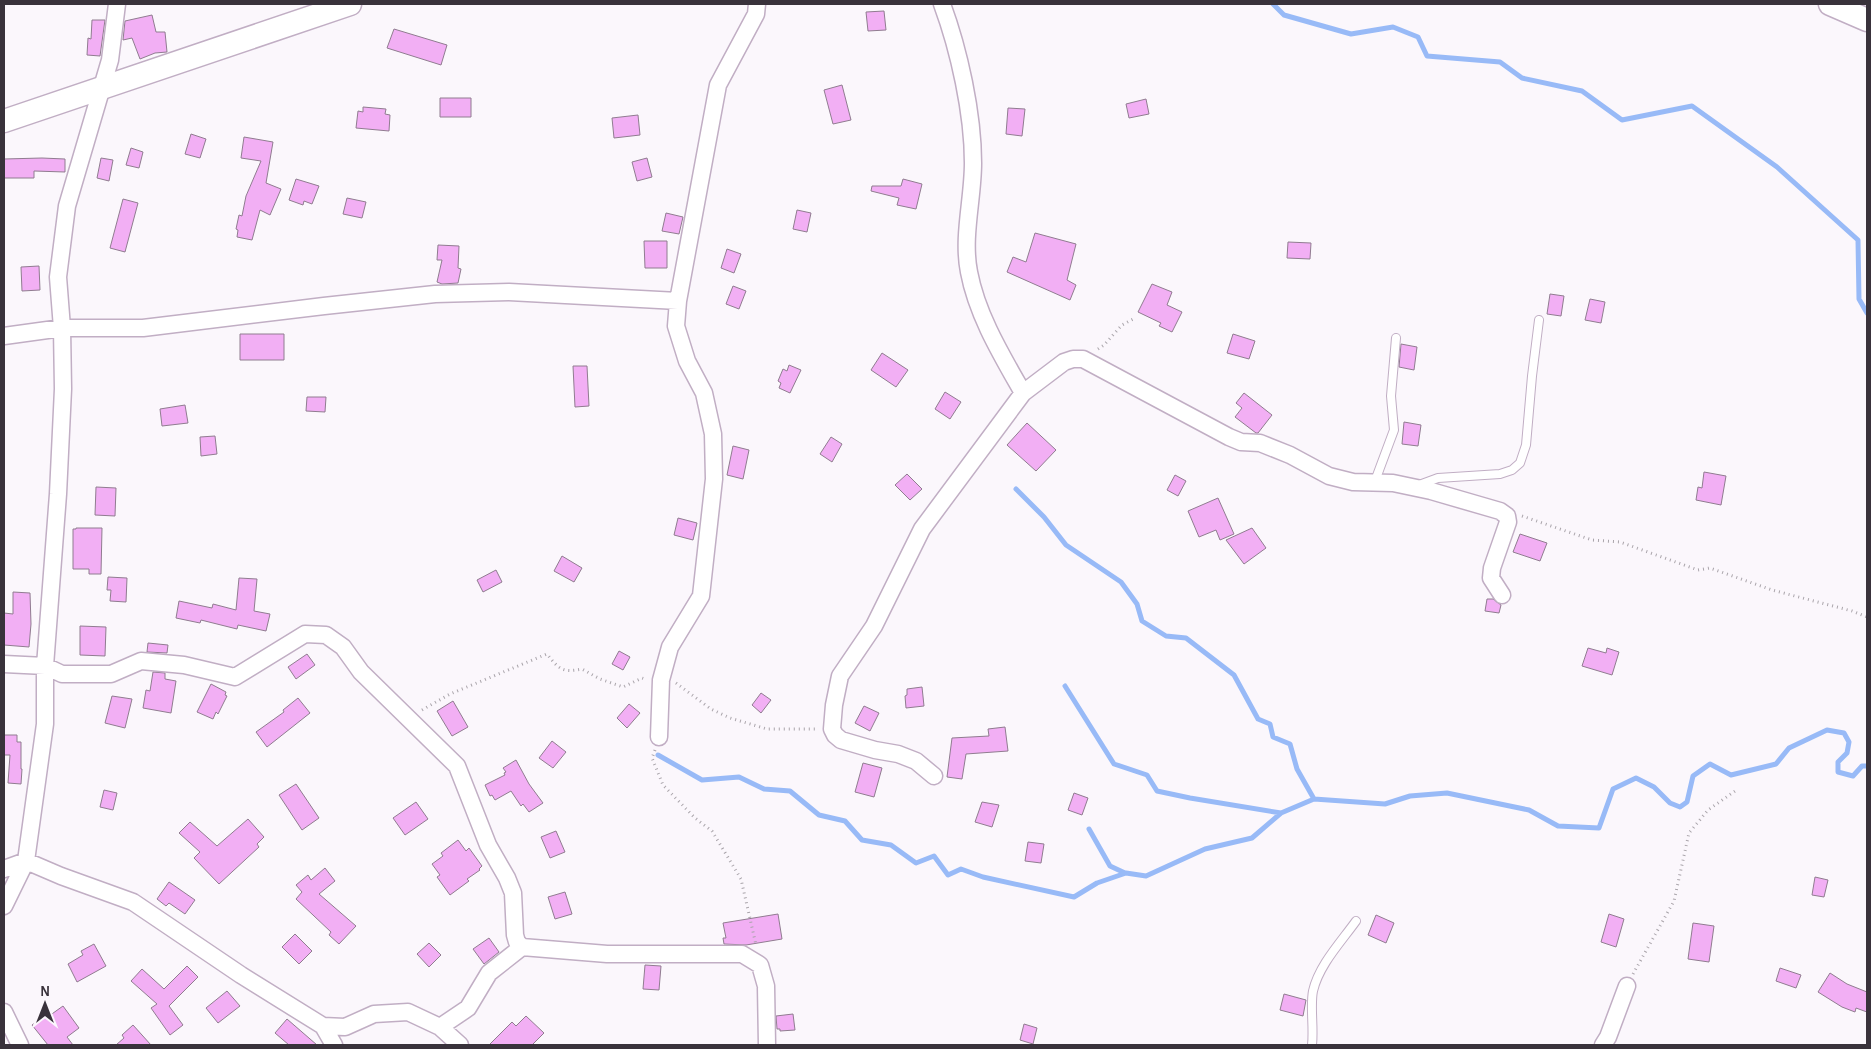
<svg xmlns="http://www.w3.org/2000/svg" width="1871" height="1049" viewBox="0 0 1871 1049" font-family="'Alegreya Sans',sans-serif">
<style>
.lines{fill:none;stroke-linecap:round;stroke-linejoin:round}
.stream{stroke:#98baf7;stroke-width:5}
.building{fill:#f2aff4;stroke:#907c90}
.lane-casing{stroke:#c1aec4;stroke-width:10}
.street-casing{stroke:#c1aec4;stroke-width:19}
.secondary-casing{stroke:#c1aec4;stroke-width:25}
.path{stroke:#aaa5ab;stroke-width:3;stroke-dasharray:1 4;stroke-linecap:butt}
.lane{stroke:#fff;stroke-width:8}
.street{stroke:#fff;stroke-width:16}
.secondary{stroke:#fff;stroke-width:22}
</style>
<rect width="100%" height="100%" fill="#fbf7fc"/>
<g class="lines">
<path class="stream" d="M1273,4l11,11 67,19 42,-7 25,10 9,19 73,6 22,16 60,13 40,29 70,-14 85,61 81,73 1,59 8,14
M1016,489l28,28 22,28 55,37 16,22 5,17 24,15 20,2 48,37 24,44 12,5 3,13 17,7 7,25 17,30
M1065,686l49,78 33,11 10,16 33,7 91,15
M658,755l44,25 37,-3 25,12 26,2 29,24 26,6 17,19 29,5 25,18 18,-7 14,19 13,-6 22,8 91,20 23,-14 29,-10 20,3 59,-27 47,-11 29,-25 33,-14 71,5 25,-8 37,-3 82,17 29,16 41,2 14,-39 23,-11 18,9 16,16 10,4 7,-5 6,-26 17,-12 21,11 45,-11 13,-16 38,-18 17,3 5,9 -2,11 -9,9v10l15,4 9,-10h5
M1089,829l21,37 15,7"/>
</g>
<path class="building" d="M884,11l2,19 -18,1 -2,-19z
M152,15l4,17h9l2,20 -12,1 -15,6 -8,-21 -9,2 2,-19z
M92,20h13l-5,36 -13,-1 1,-17 3,1z
M394,29l53,16 -6,20 -54,-17z
M842,85l9,35 -18,4 -9,-34z
M440,98h31v19h-31z
M1146,99l3,15 -20,4 -3,-14z
M363,107l23,2 -1,5 5,1 -1,16 -33,-3 2,-17 5,1z
M1008,108l17,1 -3,27 -16,-2z
M638,115l2,20 -26,3 -2,-20z
M191,134l15,5 -6,19 -15,-4z
M244,137l29,5 -7,41 15,6 -11,26 -10,-5 -8,30 -15,-3 1,-7 -2,-1 3,-14 3,1 4,-20 15,-35 -20,-3z
M131,148l12,4 -4,16 -13,-3z
M42,158l23,1v13l-31,-1v7h-30v-19z
M101,158l12,2 -4,21 -12,-3z
M647,158l5,19 -15,4 -5,-19z
M296,179l23,7 -7,18 -8,-3 -1,4 -14,-5z
M903,179l19,5 -6,25 -19,-4 2,-7 -28,-7 1,-5h29z
M347,198l19,4 -4,16 -19,-4z
M123,199l15,4 -13,49 -15,-4z
M797,210l14,3 -4,19 -14,-3z
M666,213l17,4 -4,17 -17,-3z
M1035,233l41,11 -9,36 9,5 -6,15 -63,-28 6,-15 13,5z
M644,241h23v27h-22z
M1288,242l23,1 -1,16 -23,-1z
M438,245l21,1 -1,22 3,1 -3,14 -16,1 -5,-2 5,-22h-5z
M727,249l14,5 -7,19 -13,-5z
M39,266l1,24 -18,1 -1,-24z
M1152,284l20,8 -5,13 15,7 -10,20 -13,-6 2,-3 -23,-11z
M733,286l13,5 -7,18 -13,-5z
M1550,294l14,2 -3,20 -14,-2z
M1590,299l15,3 -4,21 -16,-3z
M240,334h44v26h-44z
M1233,334l22,7 -6,18 -22,-6z
M1401,344l16,3 -3,23 -15,-3z
M882,353l26,17 -12,17 -25,-17z
M789,365l12,5 -11,23 -11,-5 2,-5 -3,-2 5,-12 4,2z
M573,366h14l2,40 -14,1z
M945,392l16,10 -11,17 -15,-10z
M1244,393l28,22 -14,18h-2l-21,-16 7,-9 -6,-5z
M307,397h19l-1,15 -19,-1z
M185,405l3,18 -26,3 -2,-17z
M1404,422l17,3 -3,21 -16,-2z
M1027,423l29,27 -20,21 -29,-26z
M215,436l2,18 -16,2 -1,-19z
M831,437l11,7 -10,18 -12,-8z
M733,446l16,4 -6,29 -16,-4z
M1704,472l22,4 -5,29 -25,-5 2,-13 4,1z
M907,474l15,15 -12,11 -15,-15z
M1175,475l11,6 -8,15 -11,-6z
M96,487l20,1 -1,28 -20,-1z
M1218,498l16,36 -14,6 -4,-10 -17,7 -11,-26z
M678,518l19,5 -4,17 -19,-5z
M76,528h26l-1,46h-12v-5h-16v-40h3z
M1252,528l14,20 -22,16 -18,-24z
M1520,534l27,9 -7,18 -27,-9z
M562,556l20,12 -8,14 -20,-11z
M496,570l6,12 -19,10 -6,-12z
M108,577l19,1 -1,24 -16,-1 1,-11h-4z
M239,578l18,1 -3,32 16,3 -4,17 -28,-6 -1,4 -36,-9 -1,3 -24,-5 3,-17 33,7 1,-4 23,6z
M13,592l17,1 1,31 -2,23 -25,-2v-32l9,1z
M1487,599h6l8,6 -2,8 -14,-2z
M80,626l26,1 -1,29 -25,-1z
M148,643l20,2 -1,8 -20,-1z
M1588,648l18,5 1,-5 12,4 -7,23 -30,-9z
M619,651l11,6 -7,13 -11,-6z
M307,654l8,11 -19,14 -8,-12z
M153,672l12,1v6l11,2 -5,32 -28,-5 3,-18 4,1z
M211,684l15,8 -1,3 2,1 -9,18 -2,-2 -3,7 -16,-7z
M922,687l2,19 -18,2 -1,-12 2,-1v-6z
M761,693l10,7 -10,13 -9,-8z
M112,696l20,3 -7,29 -20,-5z
M298,698l12,15 -43,34 -11,-15 28,-20 -1,-2z
M453,701l15,26 -16,9 -15,-25z
M629,704l11,9 -13,15 -10,-10z
M864,706l15,7 -9,18 -15,-8z
M1005,727l3,24 -42,3 -4,25 -15,-2 5,-39 37,-2 -1,-7z
M4,735h13v7h4v27h1l-1,15 -13,-1 2,-28h-6z
M552,741l14,11 -13,16 -14,-10z
M516,760l13,24 14,19 -14,9 -6,-8 -2,2 -10,-15 -16,9 -3,-5 -2,1 -5,-11 20,-10 -1,-2 2,-1 -3,-4z
M863,763l19,5 -8,29 -19,-5z
M296,784l23,34 -17,12 -23,-35z
M104,790l13,3 -4,17 -13,-3z
M1074,793l14,5 -6,17 -14,-5z
M416,802l12,17 -23,16 -12,-17z
M982,802l17,3 -7,22 -17,-5z
M248,819l16,18 -7,7 2,3 -40,37 -25,-26 6,-6 -21,-19 11,-11 27,24z
M556,831l9,21 -15,6 -9,-21z
M458,840l8,11 3,-3 13,18 -3,3 1,1 -13,9 2,2 -19,14 -13,-18 3,-2 -8,-11 11,-8 -2,-3z
M1028,842l16,2 -3,19 -16,-2z
M325,868l10,13 -16,13 37,32 -17,18 -10,-9 2,-3 -35,-33 6,-7 -6,-7 12,-10 3,5z
M1815,877l13,3 -4,17 -12,-2z
M169,882l26,18 -10,14 -16,-11 -3,3 -9,-7z
M565,892l7,22 -17,5 -7,-22z
M778,914l4,25 -36,6 -22,-1 -1,-6h3l-3,-15z
M1609,914l15,5 -8,28 -15,-5z
M1376,915l18,8 -8,20 -18,-8z
M1693,923l21,3 -5,36 -21,-3z
M295,934l17,17 -13,13 -17,-17z
M489,938l10,14 -15,12 -11,-15z
M429,943l12,12 -12,12 -12,-13z
M94,944l12,22 -29,16 -9,-18 15,-9 -2,-4z
M645,965l16,1 -2,24 -16,-1z
M187,966l11,11 -29,29 14,19 -13,10 -19,-27 6,-4 -26,-23 11,-12 22,20z
M1780,968l21,7 -5,13 -20,-7z
M1830,973l17,11 20,8v20l-11,-4 -1,4 -13,-5 -24,-15z
M227,991l13,15 -22,17 -12,-15z
M1284,994l22,6 -3,16 -23,-6z
M63,1006l16,22 -12,9 6,8h-25l-16,-20 15,-11 2,2z
M793,1014l2,16 -15,1v-2h-3l-1,-13z
M526,1016l18,17 -12,12h-43l23,-23 4,4z
M287,1019l30,26h-28l-14,-12z
M1024,1024l13,4 -4,16 -13,-4z
M133,1025l18,20h-35l8,-7 -2,-3z"/>
<g class="lines">
<defs>
<path id="lane" d="M1375,481l19,-51 -3,-34 5,-58
M1419,485l19,-7 62,-4 12,-4 8,-7 6,-18 6,-69 7,-56
M1312,1045c2,-17 -2,-39 1,-54 6,-26 28,-49 43,-70"/>
<path id="street" d="M942,4c17,46 31,109 31,159 0,36 -11,74 -4,109 8,43 33,84 54,121
M4,336l58,-8h81l181,-22 111,-12 74,-2 169,9
M4,664l41,2 17,8h49l30,-13 43,4 51,12 70,-43 21,1 17,12 18,25 96,94 31,79 19,33 6,15 2,42 2,7 5,5 85,7h135l18,11 6,21 1,59
M659,737l2,-57 9,-33 31,-51 13,-117 -1,-45 -9,-41 -17,-32 -11,-35 2,-25 40,-216 38,-71 1,-10
M934,776l-18,-15 -18,-7 -23,-4 -34,-10 -6,-5 -3,-6 2,-24 6,-29 34,-50 48,-97 101,-136 41,-31 9,-3h10l146,78 12,5 19,1 30,12 39,21 24,6 40,1 38,8 69,20 7,5 1,6 -16,46 -1,10 11,17
M4,869l22,-8 35,15 72,26 108,73 82,51 22,1 29,-13 34,-2 32,15 20,18
M4,906l22,-45 19,-137v-58l13,-172 5,-105 -1,-61 -4,-51 9,-71 43,-146 7,-56
M4,1012l16,33
M323,1026l11,19
M440,1027l28,-19 21,-35 33,-26
M1603,1045l5,-8 19,-51"/>
<path id="secondary" d="M1830,4l37,16
M4,121l346,-117"/>
</defs>
<use href="#lane" class="lane-casing"/>
<use href="#street" class="street-casing"/>
<use href="#secondary" class="secondary-casing"/>
<path class="path" d="M1098,349l6,-4 18,-20 13,-7
M1522,516l70,24 28,2 78,28 12,-2 62,22 80,21 15,6
M676,683l35,26 19,9 37,11h50
M422,710l28,-16 97,-40c12,15 15,19 35,15l18,10 23,8 19,-9 3,1
M655,750l-3,8 11,27 32,33 17,13 29,48 15,66
M1633,974l41,-73 15,-68 19,-23 30,-21"/>
<use href="#lane" class="lane"/>
<use href="#street" class="street"/>
<use href="#secondary" class="secondary"/>
</g>
<rect width="1871" height="1049" fill="none" stroke="#39323b" stroke-width="10"/>
<g transform="translate(45 1004)" stroke="#fbf7fc" stroke-width="4" paint-order="stroke">
<path d="M0-4L9 19L0 12L-9 19Z" fill="#39323b"/>
<text y="-8" font-size="14" font-weight="bold" text-anchor="middle" fill="#39323b">N</text>
</g>
</svg>
